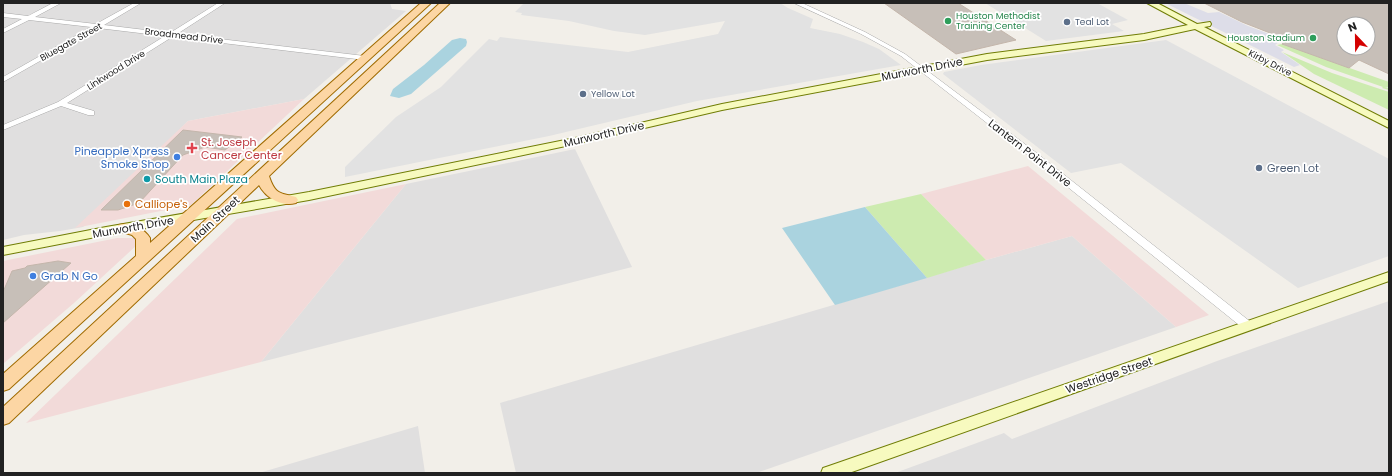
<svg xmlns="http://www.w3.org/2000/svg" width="1392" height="476" viewBox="0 0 1392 476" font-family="Poppins,sans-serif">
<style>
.residential{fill:#e0dfdf}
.commercial{fill:#f2dad9}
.grass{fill:#cdebb0}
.parking{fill:#e2e2e2}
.plaza{fill:#dddde8}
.water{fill:#aad3df}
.building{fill:#c7bfb8;stroke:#c4b6ab;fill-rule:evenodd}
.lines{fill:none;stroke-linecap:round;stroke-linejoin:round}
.street-casing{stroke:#a9a9a9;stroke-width:1}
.secondary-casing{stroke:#707d05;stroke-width:2}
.primary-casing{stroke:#a06b00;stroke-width:2}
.street{fill:#fff;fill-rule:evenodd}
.secondary{fill:#f7fabf;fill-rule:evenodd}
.primary{fill:#fcd6a4;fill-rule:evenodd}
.leisure-dot{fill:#2e9e5b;stroke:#fff;stroke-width:1.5}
.service-dot{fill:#5c6f8a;stroke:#fff;stroke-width:1.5}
.health-dot{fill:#e0444e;stroke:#fff;stroke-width:1.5}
.shop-dot{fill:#3f7fe0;stroke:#fff;stroke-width:1.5}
.culture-dot{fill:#0f9aa8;stroke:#fff;stroke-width:1.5}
.food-dot{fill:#e8710a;stroke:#fff;stroke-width:1.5}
.labels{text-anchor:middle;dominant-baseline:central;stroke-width:3.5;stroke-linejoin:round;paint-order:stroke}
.far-leisure-label{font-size:9px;fill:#27864d;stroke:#fff;text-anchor:start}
.far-service-label{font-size:9px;fill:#4e5e75;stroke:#fff;text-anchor:start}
.far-street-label{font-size:9px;fill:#222;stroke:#fff}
.street-label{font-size:11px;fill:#222;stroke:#fff}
.health-label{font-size:11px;fill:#be3a42;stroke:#fff;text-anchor:start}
.shop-label{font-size:11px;fill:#366cbe;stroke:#fff;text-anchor:end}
.service-label{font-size:11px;fill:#4e5e75;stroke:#fff;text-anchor:start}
.culture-label{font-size:11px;fill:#0d838f;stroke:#fff;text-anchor:start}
.food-label{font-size:11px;fill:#c56008;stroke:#fff;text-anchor:start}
</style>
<rect width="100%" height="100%" fill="#f2efe9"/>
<path class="residential" d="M3,3h387l2,6 14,2 -102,88 -116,22 -105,106 -23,4 -36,4 -21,5z
M575,149l57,118 -371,95 145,-178z
M1072,236l104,91 -420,146h-240l-16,-70 486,-143z
M1389,301v172h-494l109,-40 8,6 205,-78z
M418,426l7,47h-166z"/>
<path class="commercial" d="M304,99l-113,106 -116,23 113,-107z
M1028,166l181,149 -33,12 -104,-91 -86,24 -65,-66z
M406,184l-145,178 -235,61 211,-204z
M117,238h17l4,6 -64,59 -71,61v-103z"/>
<path class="grass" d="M1282,44l107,38v5h-4l4,1v2l-7,-2 1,-1 -57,-20 -49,-22z
M1282,52l50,21 57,19v18l-75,-36z
M921,194l65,66 -59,18 -62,-71z"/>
<path class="parking" d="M524,3h256l8,5 25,11 -3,9 30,6 23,8 16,7 22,16 -204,36 -148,35 -204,41v-10l51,-50 45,-30 48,-48 8,2 3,-4 128,15 90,-18 7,-13 -80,14 -31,-4 -45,-10 -48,-6 1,-2 -7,-1z
M985,3h112l31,17 -16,4 12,7 -78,10z
M1166,40l223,119v97l-91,32 -177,-125 -50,10 -128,-99 1,-2 37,-7z"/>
<path class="plaza" d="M1165,3h19l24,10 11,-1 29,14 35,13 -8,6 9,5 -3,2 19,13 -6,2z"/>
<path class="water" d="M460,38l6,1 1,3 -1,4 -55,48 -12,4 -9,-2 3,-7 31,-24 28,-25z
M865,207l62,71 -92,27 -53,-77z"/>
<path class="building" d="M884,3h74l58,37 -60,14z
M1204,3h185v71l-30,-14 -10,8 -67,-24 6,-4 -46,-18zM1344,24h24v24h-24z
M183,130l59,7 -17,13 -20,-3 -22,8 -44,48 -21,7h-17z
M58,261l13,2 -68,60v-31l9,-21 13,-3 2,-2z"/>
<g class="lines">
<defs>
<path id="street" d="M53,3h8l-26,14 61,7 38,-21h7l-37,22 66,8 48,-30h7l-48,31 188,22 3,2 -3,2 -193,-23 -105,66 27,8v4h-6l-27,-9 -58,24v-5l55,-23 107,-66 -67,-8 -95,54v-5l88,-50 -62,-7 -26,13v-4l19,-10 -19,-2v-4l25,3z
M794,3h8l63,29 40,22 129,97 218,172 1,3 -1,3h-8l-216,-174 -127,-99 -40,-22z"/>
<path id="secondary" d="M1147,3h10l40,21 13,-2 1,2 -1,2 -6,1 185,94v7l-194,-99 -51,11 -157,20 -265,50 -142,33 -271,57 -203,35 -103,20v-8l103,-20 203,-35 271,-55 142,-33 265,-50 157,-20 44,-9z
M1389,272v9l-540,192h-28l2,-5 6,-2z"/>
<path id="primary" d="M421,3h10l-422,386 -6,2v-17l133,-118v-17l-4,-4 -13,-4 -2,-3 2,-3c11,-3 25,3 31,13v5z
M440,3h10l-181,173c6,18 10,17 27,21l2,3 -2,3c-15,4 -30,-5 -37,-18l-250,238 -6,2v-18z"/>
</defs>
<use href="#street" class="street-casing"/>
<use href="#secondary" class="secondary-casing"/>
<use href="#primary" class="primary-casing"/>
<use href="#street" class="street"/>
<use href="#secondary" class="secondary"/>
<use href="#primary" class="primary"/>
</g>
<g class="leisure-dot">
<circle cx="948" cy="21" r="4"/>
<circle cx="1313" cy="38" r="4"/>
</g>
<g class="service-dot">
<circle cx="1067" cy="22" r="4"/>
<circle cx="583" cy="94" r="4"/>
<circle cx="1259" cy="168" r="4"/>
</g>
<path class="health-dot" d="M190 142h4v4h4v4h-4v4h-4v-4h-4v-4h4z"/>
<g class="shop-dot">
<circle cx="177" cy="157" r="4"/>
<circle cx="33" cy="276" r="4"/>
</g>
<circle class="culture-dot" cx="147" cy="179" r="4"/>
<circle class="food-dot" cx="127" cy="204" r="4"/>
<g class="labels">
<g class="far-leisure-label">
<text x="956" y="16">Houston Methodist<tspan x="956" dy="10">Training Center</tspan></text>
<text x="1305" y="38" text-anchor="end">Houston Stadium</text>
</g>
<g class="far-service-label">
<text x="1075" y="22">Teal Lot</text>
<text x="591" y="94">Yellow Lot</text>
</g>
<g class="far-street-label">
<text transform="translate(184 36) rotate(7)">Broadmead Drive</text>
<text transform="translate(71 42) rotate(-29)">Bluegate Street</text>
<text transform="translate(1270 63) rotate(27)">Kirby Drive</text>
<text transform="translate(116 70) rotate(-32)">Linkwood Drive</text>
</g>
<g class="street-label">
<text transform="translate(922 69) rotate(-11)">Murworth Drive</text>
<text transform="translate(604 134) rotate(-13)">Murworth Drive</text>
<text transform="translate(1030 153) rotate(38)">Lantern Point Drive</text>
<text transform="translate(215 219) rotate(-43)">Main Street</text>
<text transform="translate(133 227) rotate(-10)">Murworth Drive</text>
<text transform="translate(1109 375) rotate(-19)">Westridge Street</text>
</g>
<g class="health-label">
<text x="201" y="142">St. Joseph<tspan x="201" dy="13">Cancer Center</tspan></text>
</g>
<g class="shop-label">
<text x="169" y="151">Pineapple Xpress<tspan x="169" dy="13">Smoke Shop</tspan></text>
<text x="41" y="276" text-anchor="start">Grab N Go</text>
</g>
<g class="service-label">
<text x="1267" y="168">Green Lot</text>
</g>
<g class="culture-label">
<text x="155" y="179">South Main Plaza</text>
</g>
<g class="food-label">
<text x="135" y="204">Calliope's</text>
</g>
</g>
<rect width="1392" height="476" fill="none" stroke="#222222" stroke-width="8"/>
<g transform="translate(1356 36) rotate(338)"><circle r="19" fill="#ffffff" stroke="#a7a7a7"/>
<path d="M0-3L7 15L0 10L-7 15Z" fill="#d40000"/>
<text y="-6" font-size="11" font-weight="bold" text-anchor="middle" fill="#222222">N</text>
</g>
</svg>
